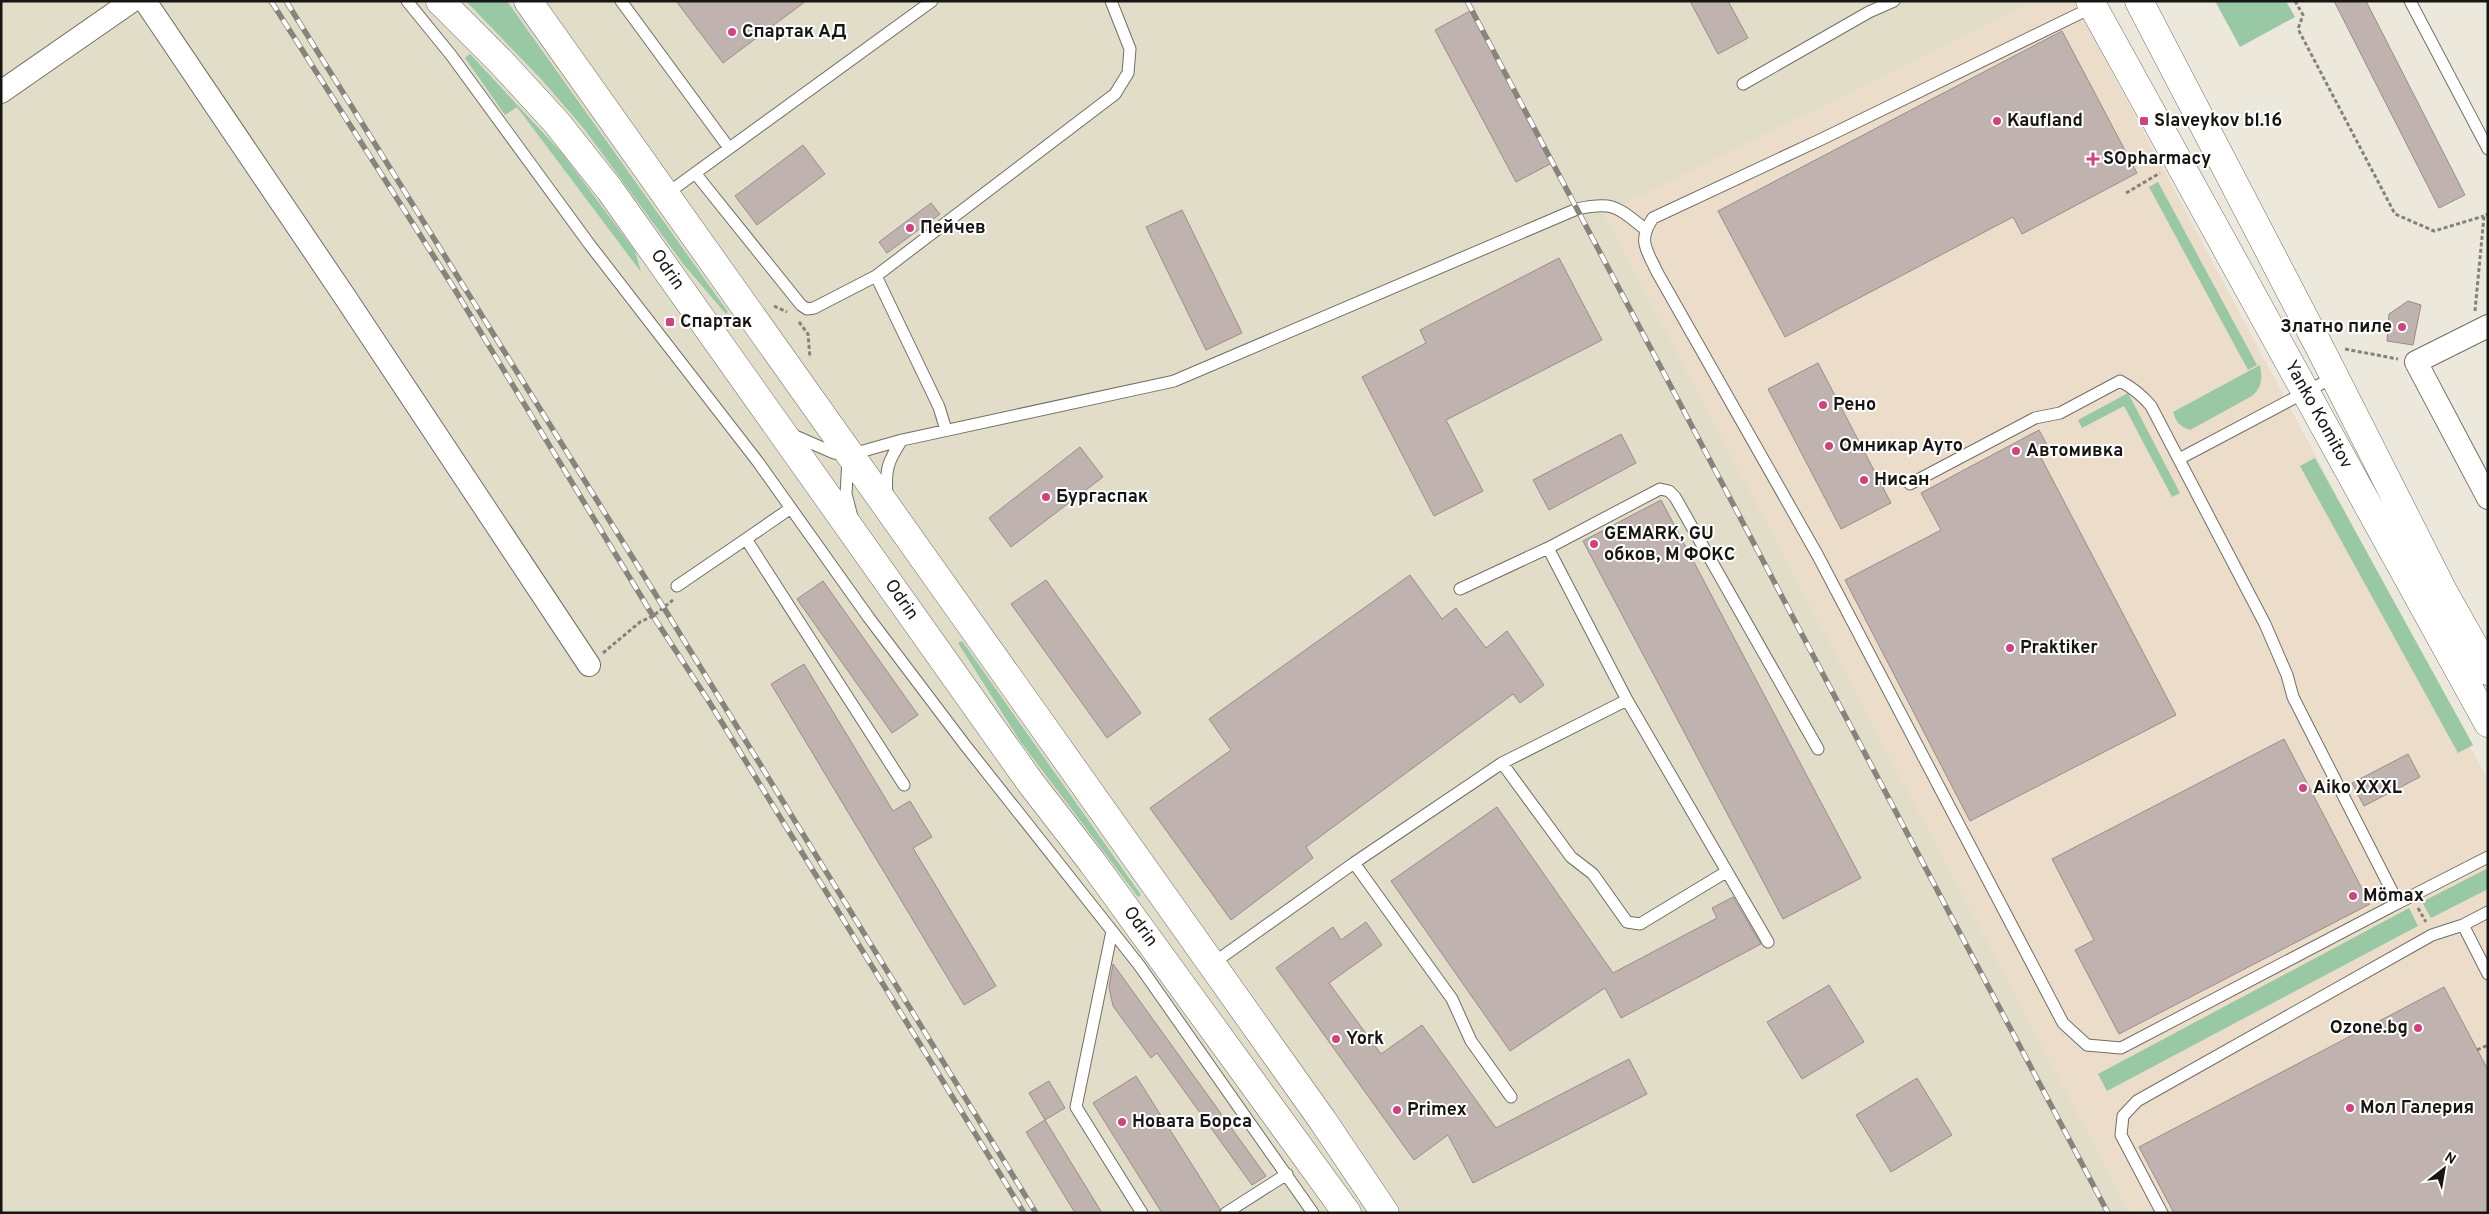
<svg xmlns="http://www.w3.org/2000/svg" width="2489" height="1214" viewBox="0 0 2489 1214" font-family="Overpass,sans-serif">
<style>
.commercial{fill:#ebddca}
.built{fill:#e1ddc9}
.green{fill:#99c8a4}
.building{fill:#c0b2ae;stroke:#9a8d88}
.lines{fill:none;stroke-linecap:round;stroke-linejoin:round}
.service-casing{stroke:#716f64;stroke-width:13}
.minor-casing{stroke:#716f64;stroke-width:24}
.secondary-casing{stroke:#716f64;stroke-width:29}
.path{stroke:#84827a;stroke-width:3;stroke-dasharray:4 2.5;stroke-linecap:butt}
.service{stroke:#fff;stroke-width:11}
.minor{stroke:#fff;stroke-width:22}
.secondary{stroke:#fff;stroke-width:28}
.rail-casing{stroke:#86847b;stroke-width:5.5}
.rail{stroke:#fff;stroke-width:4;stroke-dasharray:11;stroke-linecap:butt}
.poi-dot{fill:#ce447d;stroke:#fff;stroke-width:2}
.labels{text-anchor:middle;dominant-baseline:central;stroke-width:4;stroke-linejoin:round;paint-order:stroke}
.poi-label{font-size:18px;font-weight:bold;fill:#171612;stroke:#fff;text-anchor:start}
.street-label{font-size:18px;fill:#171612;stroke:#fff}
</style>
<rect width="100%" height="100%" fill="#ece9dc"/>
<path class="commercial" d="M2035,1h39l414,779v433h-358l-526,-999z"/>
<path class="built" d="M1,1h2034l-431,213 526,999h-2129z"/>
<path class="green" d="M466,1h41l221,311 -2,2 -42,-49 -99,-135 -43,-50z
M2215,1h71l9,16 -55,30z
M470,54l92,99 73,98 6,21 -124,-165 -12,8 -40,-57z
M2158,182l99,183 -9,5 -99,-183z
M2260,365c2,13 3,21 -8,31l-62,34c-11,-4 -14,-8 -17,-18z
M2128,393l52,100 -8,4 -48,-91 -42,22 -4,-8z
M2315,458l158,287 -15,8 -158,-287z
M962,641l179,254 -3,2 -118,-156 -62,-98z
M2488,868v21l-57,29 -9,-16z
M2409,908l9,18 -311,165 -9,-17z"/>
<path class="building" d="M676,1h130l-83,62z
M1690,1h38l20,37 -30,16z
M2334,1h32l99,194 -26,13z
M1470,11l82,152 -36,19 -81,-152z
M2062,31l75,142 -115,61 -9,-17 -228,120 -67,-126z
M803,145l22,29 -68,51 -22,-29z
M931,203l9,11 -53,39 -8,-11z
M1182,210l60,123 -36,17 -60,-123z
M1559,258l43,82 -156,80 37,71 -49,25 -72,-139 64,-34 -6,-13z
M2408,301l13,4 -8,40 -26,-4 2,-27z
M1818,363l73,140 -50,26 -73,-140z
M2039,430l8,15 -10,5 139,265 -206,106 -125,-241 96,-50 -20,-37z
M1621,434l15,29 -87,47 -16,-30z
M1080,447l23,30 -92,70 -22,-29z
M1661,500l200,378 -78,41 -200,-378z
M1410,575l32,44 14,-11 30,40 21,-17 37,54 -24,18 -7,-9 -207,153 7,11 -82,62 -81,-112 81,-58 -22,-31z
M1046,580l95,133 -34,25 -96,-134z
M823,581l95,134 -26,18 -95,-134z
M804,664l89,147 17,-10 22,36 -19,11 83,138 -32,19 -193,-321z
M2284,739l86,165 -251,130 -44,-84 19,-10 -42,-81z
M2408,754l12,23 -56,29 -12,-23z
M1497,807l116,166 104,-55 -5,-10 21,-11 28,47 -140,74 -16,-30 -95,63 -119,-170z
M1366,922l16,23 -53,38 52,71 41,-29 74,103 133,-69 18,35 -174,89 -25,-48 -34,25 -138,-192 57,-41 8,13z
M1113,964l153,212 -14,9 -95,-132 -6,5 -38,-52 -4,-19z
M1829,985l35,57 -62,37 -35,-57z
M2444,987l44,83v143h-314l-35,-66z
M1136,1076l84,133 -1,4h-57l-69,-110z
M1917,1078l35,57 -61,37 -35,-57z
M1049,1081l16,27 -20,12 -16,-27z
M1045,1120l57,93h-27l-49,-81z"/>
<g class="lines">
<defs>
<path id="service" d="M407,1l44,54 139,190 168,217 111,156 96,127 174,220 174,248
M621,1l108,147
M2410,1l78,148
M2093,7l-269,131 -171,80c-16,23 -6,32 4,54l161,284 245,467 24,22 34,3 277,-145
M1743,84l126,-72 25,-11
M695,173l106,132 6,4 7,-1 62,-32 239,-182 13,-21 2,-24 -19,-48
M665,195l267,-194
M876,276l63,131 7,23
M793,435l41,18 15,2 53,-15 272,-59 403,-172c37,-8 40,-2 68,20
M848,459l-2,35 6,23
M2179,459l155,-82
M1910,484l125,-66 25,-5 60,-32c13,7 22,14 31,25l114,218 22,51 6,22 105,206 90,-46
M887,495c-2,-26 1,-34 15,-55
M791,508l-45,31 158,246
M1548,548l79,152 141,242
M677,586l69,-47
M1460,589l88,-41 112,-59 9,2 6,6 143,252
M1502,763l69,94 22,17 34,48 13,2 86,-52
M1354,863l98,136 19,42 40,56
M2463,925l25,49
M1112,931l-36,176 66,106
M1212,964l142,-101 148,-100 125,-63
M1226,1213l61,-39
M2162,1213l-41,-78 2,-19 14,-15 295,-166 31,-10 25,-13"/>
<path id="minor" d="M145,1l200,296 244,368
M1,92l131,-91
M2488,326l-72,36 72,136"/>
<path id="secondary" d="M440,1l61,61 56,61 53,67 420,592 62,80 255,351
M528,1l795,1120 62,92
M2090,1l398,722
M2139,1l185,355 119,235 45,80"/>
</defs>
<use href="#service" class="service-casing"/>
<use href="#minor" class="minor-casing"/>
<use href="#secondary" class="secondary-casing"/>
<path class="path" d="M2295,1l8,14 -5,14 97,185 39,17 50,-15
M2126,193l34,-20
M774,306l13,6
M2475,311l9,-95 4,-2
M799,322l9,12 2,24
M2345,349l53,10
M603,653l37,-31 13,-6 20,-16
M2418,908l8,14
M2477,1050l11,-5"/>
<use href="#service" class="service"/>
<use href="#minor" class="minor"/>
<use href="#secondary" class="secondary"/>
<defs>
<path id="rail" d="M271,1l181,284 201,331 55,84 316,513
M286,1l378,607 372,605
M1467,1l641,1212"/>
</defs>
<use href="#rail" class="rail-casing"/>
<use href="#rail" class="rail"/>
</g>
<g class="poi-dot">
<circle cx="732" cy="32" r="5"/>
<circle cx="1997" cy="121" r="5"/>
<rect x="2139" y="116" width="10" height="10" rx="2.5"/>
<path d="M2090.5 151.5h5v5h5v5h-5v5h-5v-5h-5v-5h5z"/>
<circle cx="910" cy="228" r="5"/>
<rect x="665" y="317" width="10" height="10" rx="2.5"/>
<circle cx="2402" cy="327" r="5"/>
<circle cx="1823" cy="405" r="5"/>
<circle cx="1829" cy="446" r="5"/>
<circle cx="2016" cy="451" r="5"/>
<circle cx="1864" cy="480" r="5"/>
<circle cx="1046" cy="497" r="5"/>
<circle cx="1594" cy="544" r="5"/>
<circle cx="2010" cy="648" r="5"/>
<circle cx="2303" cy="788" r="5"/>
<circle cx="2353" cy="896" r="5"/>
<circle cx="2418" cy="1028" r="5"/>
<circle cx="1336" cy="1039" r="5"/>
<circle cx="2350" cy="1108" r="5"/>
<circle cx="1397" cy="1110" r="5"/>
<circle cx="1122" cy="1122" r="5"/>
</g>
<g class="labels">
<g class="poi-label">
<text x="742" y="32">Спартак АД</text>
<text x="2007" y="121">Kaufland</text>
<text x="2154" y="121">Slaveykov bl.16</text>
<text x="2103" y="159">SOpharmacy</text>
<text x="920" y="228">Пейчев</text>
<text x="680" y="322">Спартак</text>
<text x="2392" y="327" text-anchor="end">Златно пиле</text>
<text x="1833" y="405">Рено</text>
<text x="1839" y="446">Омникар Ауто</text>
<text x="2026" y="451">Автомивка</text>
<text x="1874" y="480">Нисан</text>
<text x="1056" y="497">Бургаспак</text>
<text x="1604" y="534">GEMARK, GU<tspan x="1604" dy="21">обков, М ФОКС</tspan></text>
<text x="2020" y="648">Praktiker</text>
<text x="2313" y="788">Aiko XXXL</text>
<text x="2363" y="896">Mömax</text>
<text x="2408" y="1028" text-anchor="end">Ozone.bg</text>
<text x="1346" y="1039">York</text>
<text x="2360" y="1108">Мол Галерия</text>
<text x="1407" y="1110">Primex</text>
<text x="1132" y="1122">Новата Борса</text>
</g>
<g class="street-label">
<text transform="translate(667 270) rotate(55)">Odrin</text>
<text transform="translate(2318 415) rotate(61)">Yanko Komitov</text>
<text transform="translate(901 600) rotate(55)">Odrin</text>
<text transform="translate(1140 927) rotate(54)">Odrin</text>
</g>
</g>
<rect width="2489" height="1214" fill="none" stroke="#171612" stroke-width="5"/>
<g transform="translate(2444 1169) rotate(31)" stroke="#ffffff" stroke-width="4" paint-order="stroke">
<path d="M0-4L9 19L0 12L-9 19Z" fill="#171612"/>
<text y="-8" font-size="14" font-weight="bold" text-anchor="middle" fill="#171612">N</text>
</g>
</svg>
